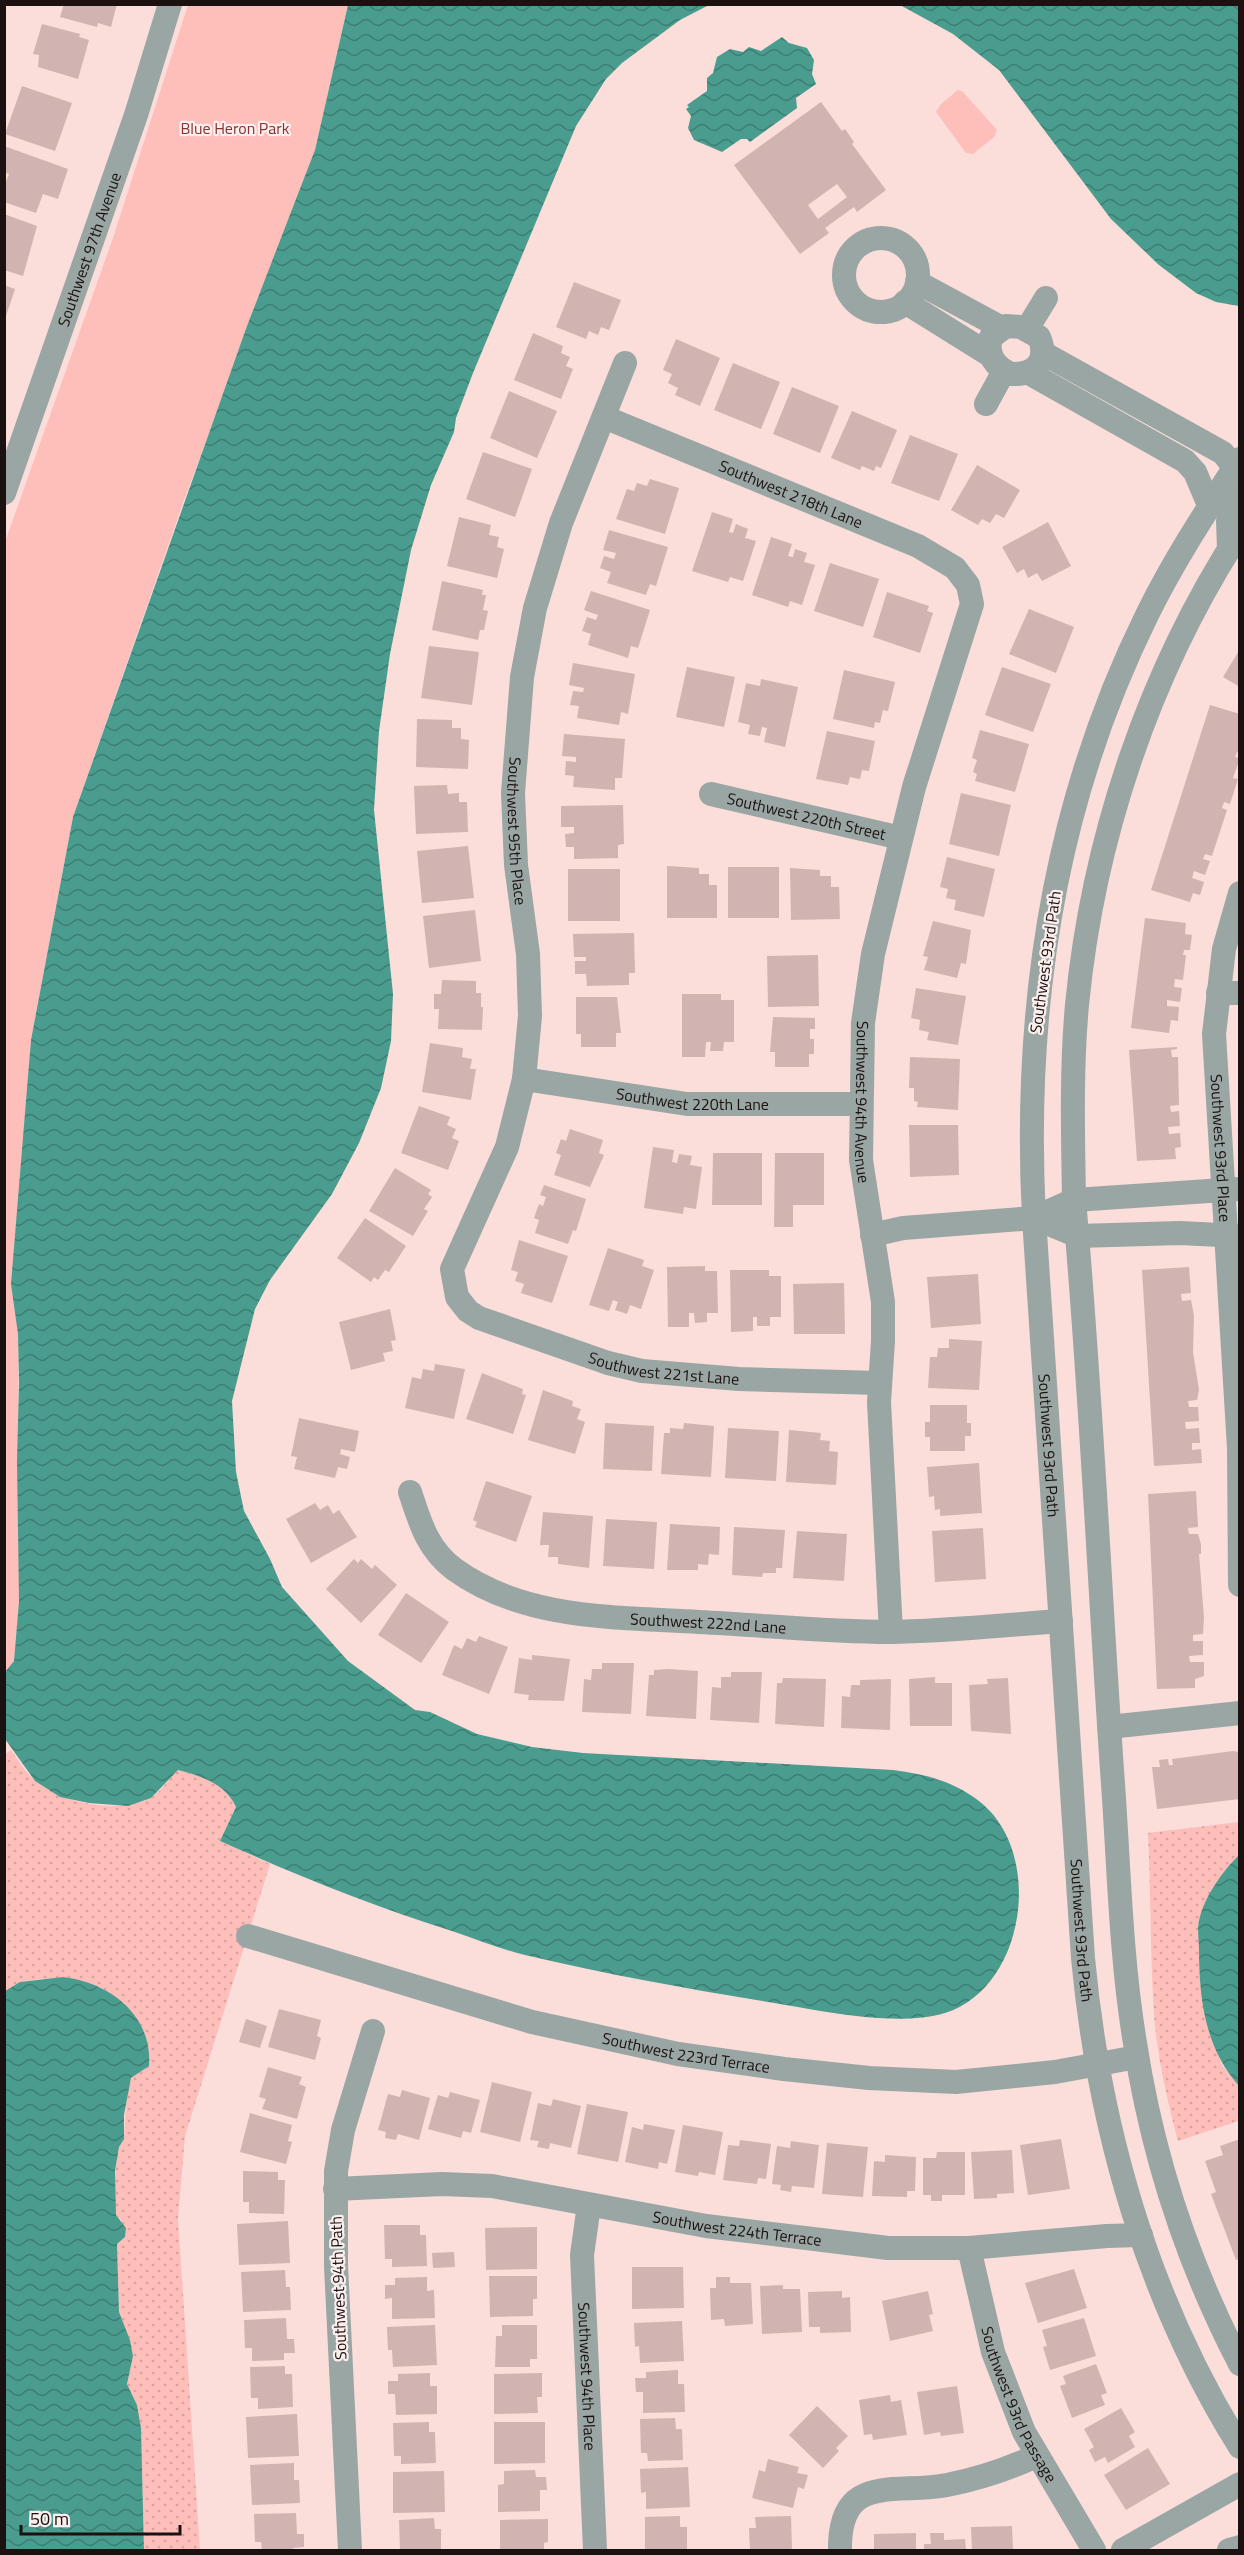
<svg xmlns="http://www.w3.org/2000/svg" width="1244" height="2555" viewBox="0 0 1244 2555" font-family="'Titillium Web',sans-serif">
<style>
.grass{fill:url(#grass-dots)}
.park{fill:#febeba}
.water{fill:url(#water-waves)}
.building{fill:#d1b4b1;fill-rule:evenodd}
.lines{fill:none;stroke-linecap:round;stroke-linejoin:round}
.minor{stroke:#99a6a3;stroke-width:24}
.labels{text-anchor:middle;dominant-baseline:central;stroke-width:4.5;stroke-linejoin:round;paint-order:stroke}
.park-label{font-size:16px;fill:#853333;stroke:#fbefee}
.street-label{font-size:16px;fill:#1b1110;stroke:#fbefee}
</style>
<defs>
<pattern id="grass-dots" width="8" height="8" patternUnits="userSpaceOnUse" patternTransform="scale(1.5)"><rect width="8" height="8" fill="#febeba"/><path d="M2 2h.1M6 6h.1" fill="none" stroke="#d9a29f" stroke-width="1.8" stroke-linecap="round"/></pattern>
<pattern id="water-waves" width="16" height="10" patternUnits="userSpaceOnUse" patternTransform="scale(1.5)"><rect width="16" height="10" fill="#4a9c8e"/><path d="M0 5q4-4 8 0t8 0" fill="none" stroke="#3d7e73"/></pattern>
</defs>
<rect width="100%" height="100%" fill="#fbddda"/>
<path class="grass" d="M11,1750c8,11 16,25 27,33 27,20 78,31 110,16 11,-4 21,-21 30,-29 23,6 48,14 58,37l-16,34 50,23 -85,272 -7,83 22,331h-56l-3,-122 -4,-23 -10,-21 6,-28 -3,-16 -11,-28 -2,-68 8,-7 -3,-16 -6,-6c-2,-22 -2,-45 3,-66 0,-5 4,-8 5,-13 2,-19 1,-38 7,-56 2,-6 10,-8 14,-11 7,-18 2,-31 -8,-47 -24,-35 -52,-47 -94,-43 -14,1 -27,3 -38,12v-237z
M1239,1822v33l-8,9 -32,103 22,97 18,22v35l-61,20c-11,-42 -21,-85 -24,-127 -4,-60 -3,-121 -6,-181z"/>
<path class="park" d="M188,5h160l-33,145 -131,350 -111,317 -42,223 -13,294 1,267 -5,60 -9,11v-1130l108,-304z
M958,90l5,2 34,38 -3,7 -21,17 -7,-1 -30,-41 5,-8z"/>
<path class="water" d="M348,5h361l-29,15 -58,43 -16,16 -30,47 -103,247 -17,45 -2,14 -23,53 -20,65 -21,104 -11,77 -5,79 19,184 -2,47 -10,47 -22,55 -27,51 -62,86 -15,29 -23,92 4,71 8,39 26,48 12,28 66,74 67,49 15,2 47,22 55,13 51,6 310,17c32,4 60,11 86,31 66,51 47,187 -34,212 -49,14 -116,-1 -165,-9 -85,-14 -171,-29 -255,-49 -25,-6 -49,-16 -73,-24 -80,-25 -156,-56 -232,-90l16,-34c-10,-23 -35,-31 -58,-37l-27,28 -23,8 -39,-3 -29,-6 -25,-16 -30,-42v-67l9,-11 5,-60 -2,-140 2,-78 -1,-49 -7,-50 20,-244 42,-223 174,-491 68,-176z
M900,5h339v301l-23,-4 -20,-9 -37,-28 -48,-46 -112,-149 -46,-36z
M782,37l7,6 18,5 7,12 -2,14 4,10 -20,14 1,10 -47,34 -3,-3h-6l-19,13 -28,-12 -6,-12 3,-12 -5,-7 3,-2 -2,-2 20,-14v-13l6,-5 4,-16 13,-8 13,3 6,-5 12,4z
M1239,1855v231c-34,-38 -40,-88 -40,-137 0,-9 -2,-20 0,-28 5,-24 23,-49 40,-66z
M63,1977c46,5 90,38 86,89l-18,12 -7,37v24l-5,8 -4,24 1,44 10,13 -1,9 -8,7 2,68 11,28 3,16 -6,28 10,21 4,23 3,122h-139v-559l15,-9z"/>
<path class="building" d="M64,4h53l-6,23 -13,-4 -1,4 -37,-10z
M42,24l38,10 -1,3 10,3 -11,39 -40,-12 1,-12 -6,-1z
M22,86l50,17 -17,48 -50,-17z
M821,102l21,29 3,-2 9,13 -2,2 34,46 -29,22 -3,-5 -29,21 4,5 -29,21 -66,-89zM837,184l10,13 -29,22 -10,-14z
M4,146l64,23 -10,30 -15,-5 -7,19 -32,-11v-16l5,-12 -5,-2z
M4,214l33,12 -14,50 -19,-6z
M574,282l47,18 -12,30 -8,-3 -3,8 -9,-4 -3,8 -30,-12z
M4,285l11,4 -10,30h-1z
M533,333l30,13 -2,7 9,4 -4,9 7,3 -12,30 -47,-19z
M676,339l44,19 -20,48 -25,-11 3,-7 -10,-5 4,-9 -9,-4z
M733,363l47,19 -19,47 -47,-19z
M792,387l47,19 -19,47 -47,-19z
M509,391l48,20 -20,47 -47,-20z
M852,411l45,19 -16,38 -5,-2 -2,5 -12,-5 -2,4 -29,-12z
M910,435l48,19 -19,47 -48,-18z
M483,452l49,17 -17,48 -49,-18z
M977,465l43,25 -16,28 -8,-4 -6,9 -8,-4 -4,6 -27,-15z
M650,479l29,9 -14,46 -49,-15 11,-30 7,2 3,-8 10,3z
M712,512l21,7 -4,13 4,1 3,-9 12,5 -3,9 11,3 -13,40 -13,-4 -2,5 -36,-11z
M459,517l32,8 -2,10 10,2 -2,10 7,2 -7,29 -50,-12z
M1048,522l23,44 -29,15 -5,-8 -9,5 -4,-9 -7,4 -15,-26z
M609,530l59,17 -12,39 -6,-2 -4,11 -39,-12 4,-11 -11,-4 4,-12 10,3 2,-6 -13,-3z
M771,537l21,7 -4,12 5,1 2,-8 12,4 -3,9 11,3 -13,40 -12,-4 -2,6 -36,-12z
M830,563l49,16 -16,48 -49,-16z
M442,581l41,9 -1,5h4l-3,15 5,1 -4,19h-4l-2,10 -46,-10z
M591,591l59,19 -12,38 -7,-2 -3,12 -40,-13 3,-11 -9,-3 5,-14 9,3 2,-5 -14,-5z
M887,592l42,14 -2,5 6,2 -13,40 -47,-16z
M1029,609l45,18 -18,46 -47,-19z
M429,646l50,6 -7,53 -51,-7z
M1240,649v38l-17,-10z
M573,663l62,11 -7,40 -7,-2 -2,13 -42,-7 2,-12 -9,-1 3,-14 10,1 1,-4 -15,-3z
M687,667l48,10 -11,50 -48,-10z
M1002,667l49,17 -18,48 -48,-17z
M844,670l51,12 -7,29 -5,-1 -3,13 -5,-1 -1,6 -41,-9z
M761,679l37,8 -13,60 -21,-5 3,-14 -5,-1 -2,9 -12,-2 2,-9 -12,-3 8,-39 14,3z
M1210,705l30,9v39l-3,-1 -2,5 5,1 -7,20 5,1 -8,25 -6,-2 -2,6 5,2 -15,46 -7,-2 -2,5 7,2 -5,14 -11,-4 -2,7 12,4 -4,13 -7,-2 -3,9 -39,-12z
M417,719l35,1v8h9v11l8,1 -1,29 -52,-2z
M980,730l49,14 -14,48 -40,-11 2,-7 -4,-2 4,-12 -5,-2z
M827,731l48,10 -6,30 -7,-1 -2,9 -10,-2 -2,8 -32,-6z
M564,734l61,5 -3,39h-7v12l-42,-3 1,-11 -9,-1 1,-14 10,1v-5l-14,-1z
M447,785l1,9 11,-1v9h8l1,30 -52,2 -2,-48z
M961,793l50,12 -12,51 -50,-12z
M623,805l1,39 -6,1v13l-44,1v-12h-8l-1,-13 9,-1v-6h-13v-21z
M468,846l6,52 -52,5 -5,-52z
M947,857l48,12 -11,48 -30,-7 2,-10 -10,-2 2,-9 -8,-2z
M667,866l32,2v6h10v11h8v33h-50z
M728,867h51v51h-51z
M790,868l30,2v6h11v11h8l1,32 -49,1z
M568,869h52v52h-52z
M475,910l6,51 -52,7 -6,-52z
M1145,918l41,5 -1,11 7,1 -2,15h-6l-1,5h3l-3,25 -8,-1 -1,8 8,1 -2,14 -13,-2v6l12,1 -1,14 -7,-1 -2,13 -38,-5z
M933,921l38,9 -5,34 -5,-1 -4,15 -33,-8 4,-13 -5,-1z
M634,933l1,40h-6v12l-42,1 -1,-12h-11v-13h11v-4h-12l-1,-23z
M818,955l1,51 -51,1 -1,-51z
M442,980l34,1v12h5v14h2l-1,23 -44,-1 1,-20h-5v-15h7z
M916,988l50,8 -8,49 -31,-5 2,-8 -10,-2 1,-10 -9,-2z
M682,994h39v6h13v42h-10l-1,9h-13l1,-9h-5l-1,15h-23z
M576,997h41l4,36h-5v14h-35v-13h-5z
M773,1017l42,1v11h-5v10h4v15h-5v13h-34v-15h-5z
M430,1043l33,5 -1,9 10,2 -2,10h6l-5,31 -49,-8z
M1177,1047v2l-6,1 1,7h6l1,48 -9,1 1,6 8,-1 1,15 -12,1 1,7 11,-1 1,14 -6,1 1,11 -39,2 -8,-111z
M910,1057l50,2 -2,51 -41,-3 1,-5 -4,-1v-13h-5z
M419,1106l31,11 -3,8 9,4 -4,9 7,3 -11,29 -47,-17z
M909,1125h49l1,50 -49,2z
M570,1129l33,11 -4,13 5,2 -14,32 -36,-12 7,-20 -5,-2 5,-14 5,2z
M653,1147l21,3 -2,12 5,1 2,-9 13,2 -2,9 12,2 -6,42 -12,-2 -1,7 -39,-6z
M713,1153h49v52h-50z
M775,1153h49v52h-31v22h-19z
M395,1168l36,22 -3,4 4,3 -8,12 4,2 -15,25 -44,-25z
M544,1185l42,14 -10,32 -3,-1 -5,14 -33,-11 4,-13 -5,-2 5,-14 4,2 3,-9 -6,-2z
M365,1218l41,28 -17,26 -4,-2 -7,10 -4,-3 -3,5 -34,-24z
M519,1240l49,16 -16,47 -31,-10 3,-9 -9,-3 3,-9 -7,-2z
M608,1248l36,12 -2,6 12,4 -13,39 -11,-4 -3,9 -12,-4 3,-8 -5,-2 -4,11 -20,-6z
M705,1266v5h12l1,42h-11v9l-12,1 -1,-10h-5v14h-21l-1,-60z
M1189,1267l2,26 -10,1 1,7 9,-1 3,16 -1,36 6,38 -2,10 -9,1 1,6h9l1,14 -14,1 1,7 13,-1 1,15h-8v7l9,-1 1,14 -48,3 -12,-196z
M730,1270h39v6h12v41h-11v9h-13v-9h-4v14l-22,1z
M978,1274l3,50 -50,4 -4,-51z
M844,1283l1,51h-51l-1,-50z
M390,1309l6,31 -5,1 2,10 -10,2 2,8 -34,9 -12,-48z
M949,1339l33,2 -3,49 -51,-2 2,-31h7l1,-9h11z
M435,1364l30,5 -11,50 -49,-11 7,-31 9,2 2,-10 11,2z
M482,1373l41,16 -1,5 4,1 -13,39 -47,-15z
M543,1390l30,11 -1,5 9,3 -4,10 8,3 -10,32 -47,-14z
M930,1405h37v18h4v13h-6v15h-35v-14h-5v-15h5z
M299,1418l60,13 -4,21 -14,-3 -1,5 10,3 -3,12 -9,-2 -3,11 -41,-9 3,-12 -6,-1z
M605,1423l49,3 -2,45 -49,-2z
M684,1423l30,3 -3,51 -50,-3 3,-41h6v-5l13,1z
M728,1428l51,3 -3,50 -51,-3z
M789,1430l32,3 -1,7 10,1 -1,10 9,1 -2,33 -50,-3z
M979,1463l3,50 -42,3v-7l-5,1 -1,-14 -5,1 -2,-30z
M486,1481l46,15 -16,46 -41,-15 2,-5 -4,-2z
M1196,1491l2,36 -10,1 1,6h9l3,10v10h-2l5,64 -1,16 -10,1v6h10v14l-14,1 1,6h14v14l-9,3v9l-38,1 -9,-195z
M315,1503l5,7 8,-5 5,9 6,-4 18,27 -46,26 -25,-44z
M543,1512l50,4 -4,52 -31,-4v-7h-10l1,-12h-9z
M606,1519l51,3 -3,47 -51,-3z
M670,1524l50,3 -1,28 -10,-1 -1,11 -10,-1v6h-31z
M734,1527l51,3 -3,38h-6v5h-13l-1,4 -30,-2z
M983,1528l3,51 -51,3 -3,-51z
M797,1531l50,3 -3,47 -51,-3z
M354,1559l4,4 3,-4 11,10 3,-4 22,20 -36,38 -35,-34z
M406,1593l43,29 -28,41 -43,-28z
M479,1636l29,11 -19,47 -47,-19 12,-30 8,4 5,-11 9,4z
M532,1655l38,4 -6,42 -36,-1 1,-5 -15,-2 5,-35 13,2z
M602,1663h32l-3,51 -49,-2 2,-33 7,1 1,-11h10z
M668,1669l30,2 -2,48 -50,-3 3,-41h5v-5z
M731,1672h31l-3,51 -49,-3 2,-33 9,1v-11h10z
M935,1677v6h17v43h-42l-1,-47z
M783,1678l43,1 -2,48 -49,-3 2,-41h5z
M1008,1678l3,56 -40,-3 -2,-46 19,-1 -1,-5z
M891,1679l-1,51 -49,-2 1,-32 8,1 1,-12h9v-5z
M1233,1751l7,1v47l-83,10 -5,-42h8l-1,-7 9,-1 1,6h4l-1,-6z
M279,2009l42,11 -4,16 4,2 -6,22 -47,-13z
M246,2019l21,7 -7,22 -21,-6z
M268,2067l34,10 -3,7 7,3 -9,32 -35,-10 4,-10 -7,-2z
M492,2082l40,10 -12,50 -40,-10z
M402,2090l28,8 -11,42 -21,-6 -2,6 -11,-2 1,-6 -8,-2 10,-36 12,3z
M450,2092l30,8 -9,33 -8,-2 -2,7 -33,-9 10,-34 10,3z
M553,2099l28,7 -10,42 -21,-5 -1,6 -12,-2 2,-6 -9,-1 8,-37 13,3z
M587,2104l41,8 -10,50 -41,-8z
M250,2113l42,12 -4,16 4,1 -6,22 -46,-12z
M644,2124l31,6 -8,34 -8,-2 -1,7 -33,-7 7,-35 11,3z
M683,2125l40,7 -8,43 -16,-3 -1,4 -23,-4z
M1061,2139l9,50 -42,6 -8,-50z
M1240,2139v120l-4,1 -25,-66 5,-2 -11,-31 18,-6 -3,-9z
M740,2140l31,4 -5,35 -8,-1 -1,6 -34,-4 5,-35 11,1z
M791,2141l28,4 -5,43 -22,-2 -1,6 -11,-2 1,-5 -9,-1 5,-38 13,2z
M827,2143l41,4 -5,50 -41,-3z
M1012,2150l2,43 -17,1v4l-23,1 -3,-47z
M937,2152h28v43h-23v6h-11v-6h-8v-37h13z
M885,2155l31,2 -1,34h-8v6l-35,-1 2,-35 11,1z
M243,2171l35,1v8h7l-1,34 -35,-1v-11h-6z
M288,2221l2,42 -51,2 -2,-41z
M384,2225h36v10h6l1,31 -35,1v-8h-7z
M537,2227v42l-51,1 -1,-42z
M454,2252l1,15 -22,1 -1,-15z
M632,2267h51l1,41 -52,1z
M1074,2269l13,39 -49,15 -13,-40z
M285,2270l1,17h4l1,23 -48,2 -2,-40z
M489,2276h48v23h-4v17l-43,1z
M427,2277v14l7,-1 1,28 -43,1v-21l-7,1v-14h10v-7z
M716,2277h14v6h21l2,41 -28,2 -1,-7 -13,1 -1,-32h6z
M783,2285v4h17l2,43 -40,2 -2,-48z
M842,2291v7l8,-1 1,35 -31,1v-6h-11l-1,-35z
M928,2291l5,23 -4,1 4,16 -43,10 -8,-40z
M286,2318l1,21h7l1,14h-11v7l-32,1v-13h-7l-1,-28z
M1084,2318l12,38 -46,14 -7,-23 4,-1 -5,-16z
M682,2321l2,40 -44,2 -1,-17 -4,1 -1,-24z
M435,2325l2,40 -44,2 -1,-17h-4l-1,-23z
M502,2325h35v34h-7v8h-35l1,-31h6z
M1096,2364l11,29 -6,2 4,10 -33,13 -12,-32 6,-2 -3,-8z
M285,2366v8h7l1,33 -35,2v-11h-7l-1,-31z
M678,2370v14h6l1,28 -42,1v-21h-7l-1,-14h11v-6z
M430,2373v13h7v28l-41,1 -1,-21h-7v-13h10v-7z
M542,2373v24h-5l1,16 -44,1v-40z
M957,2386l7,47 -23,3 -1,-4 -16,3 -7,-43z
M890,2395l1,7 10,-2 6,35 -34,5 -1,-6 -8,1 -5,-35z
M817,2406l31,30 -12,12 3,3 -16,17 -34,-33z
M1121,2408l14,24 -6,4 6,11 -27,16 -3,-6 -10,5 -6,-12 5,-3 -10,-18z
M297,2414l2,42 -51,2 -2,-41z
M675,2418l1,11h6l1,31 -35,1 -1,-8h-6l-1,-34z
M429,2422v10h6l1,31 -35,1v-8h-7l-1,-33z
M494,2422h51v41l-51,1z
M1148,2448l22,36 -44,26 -22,-35z
M768,2459l31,8 -2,6 11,2 -4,14 -6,-2 -5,21 -41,-10 7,-28 6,2z
M294,2463v17h5l1,23 -48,2 -2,-40z
M688,2467l2,40 -44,2v-17l-5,1 -1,-24z
M535,2470l1,7h10l1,13h-7v21l-42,1v-27l6,-1v-13z
M444,2471l1,41 -52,1v-41z
M296,2513l1,21h7v13l-11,1v2h-31l-1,-8h-6l-1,-28z
M680,2516v11h7v23h-42v-33z
M791,2516l1,33 -42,1 -1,-22h7l-1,-11z
M434,2518l1,11h6v21h-41l-1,-30z
M548,2519v23l-4,1v7h-44v-30z
M1012,2526l1,24h-41l-1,-23z
M916,2533v17h-42v-16z
M930,2533h14v7l21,-1 1,11h-42v-6h7z"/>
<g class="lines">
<g class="minor">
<circle cx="881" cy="275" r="37"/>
<path d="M917,282l85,46"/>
<path d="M905,302l85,53"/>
<path d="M1006,326l15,1 18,10c10,24 -4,38 -28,37 -16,-7 -25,-19 -20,-37z"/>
<path d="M1027,329l19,-31"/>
<path d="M1043,353l180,100 17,22"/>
<path id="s1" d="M625,363l-64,160 -26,85 -13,69 -9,116 3,72 12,89 2,62 -6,63 -17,68 -55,122 5,28 11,14 11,7 129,45 34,8 97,8 140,4"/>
<path d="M1029,373l156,88 10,11 14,33"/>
<path d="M986,404l18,-33"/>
<path id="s2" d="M604,417l314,129 37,22 13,17 4,19 -58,183 -41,167 -10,69 -2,137 22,142v39l-4,61 12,230"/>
<path id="s3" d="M1240,459c-33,51 -66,101 -93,156 -93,188 -124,395 -113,603l49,740c16,171 65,342 157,489"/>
<path id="s4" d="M4,493l132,-378 34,-111"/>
<path d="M1240,532c-91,140 -147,307 -163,473 -6,65 -4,130 -3,195 17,189 25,380 38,570 7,91 8,183 23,273 17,111 53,221 105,321"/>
<path d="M1229,549l-1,-28 12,-23"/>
<path id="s5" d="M711,794l190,44"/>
<path id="s6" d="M1240,893l-16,56 -10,85 25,414 1,137"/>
<path d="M1218,993h22"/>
<path id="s7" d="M524,1079l163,25h173"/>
<path d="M1034,1218l44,18 102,-3 60,3"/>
<path d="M872,1235l31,-7 131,-10 40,-18 165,-11"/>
<path id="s8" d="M410,1492c10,30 17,57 44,77 70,51 162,48 245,53 63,3 127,10 190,10 58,-1 115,-7 172,-11"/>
<path d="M1109,1727l131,-14"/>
<path id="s9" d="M248,1936l284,86 146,32 106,15 85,9 87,4 99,-10 82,-15"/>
<path id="s10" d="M335,2189l107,-5 50,2 214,40 182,22h81l138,-12 34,-1"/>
<path id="s11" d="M589,2205l-7,50 13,295"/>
<path id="s12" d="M969,2248l24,104 31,80 70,118"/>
<path d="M350,2550l-14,-284v-95l7,-41 30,-99"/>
<path d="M840,2550c-1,-78 54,-55 107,-65 31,-6 61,-16 89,-29"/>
<path d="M1123,2550l117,-66"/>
<path d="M1229,2550l11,-3"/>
</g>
</g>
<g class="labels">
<g class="park-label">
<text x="235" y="128">Blue Heron Park</text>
</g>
<g class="street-label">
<text stroke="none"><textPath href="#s4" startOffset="258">Southwest 97th Avenue</textPath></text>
<text stroke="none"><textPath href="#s2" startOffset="202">Southwest 218th Lane</textPath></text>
<text stroke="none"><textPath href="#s5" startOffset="98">Southwest 220th Street</textPath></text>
<text stroke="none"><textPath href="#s1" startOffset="486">Southwest 95th Place</textPath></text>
<text transform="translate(1045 962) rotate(-82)">Southwest 93rd Path</text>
<text stroke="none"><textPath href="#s7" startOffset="170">Southwest 220th Lane</textPath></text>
<text stroke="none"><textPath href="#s2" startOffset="936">Southwest 94th Avenue</textPath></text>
<text stroke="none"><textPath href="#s6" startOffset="258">Southwest 93rd Place</textPath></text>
<text stroke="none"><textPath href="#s1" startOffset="1191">Southwest 221st Lane</textPath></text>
<text stroke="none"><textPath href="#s3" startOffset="1030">Southwest 93rd Path</textPath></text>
<text stroke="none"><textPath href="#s8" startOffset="354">Southwest 222nd Lane</textPath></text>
<text stroke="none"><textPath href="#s3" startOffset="1516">Southwest 93rd Path</textPath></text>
<text stroke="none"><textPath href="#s9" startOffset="454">Southwest 223rd Terrace</textPath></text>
<text stroke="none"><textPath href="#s10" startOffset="406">Southwest 224th Terrace</textPath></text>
<text transform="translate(338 2288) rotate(-92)">Southwest 94th Path</text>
<text stroke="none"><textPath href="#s11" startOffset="172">Southwest 94th Place</textPath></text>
<text stroke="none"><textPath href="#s12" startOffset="165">Southwest 93rd Passage</textPath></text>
</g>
</g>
<rect width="1244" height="2555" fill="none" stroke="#1b1110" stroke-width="12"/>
<path d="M21 2525v9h159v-9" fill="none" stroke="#1b1110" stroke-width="3"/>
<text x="30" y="2525" font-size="18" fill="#1b1110" stroke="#fbefee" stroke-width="4.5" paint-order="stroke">50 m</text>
</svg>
